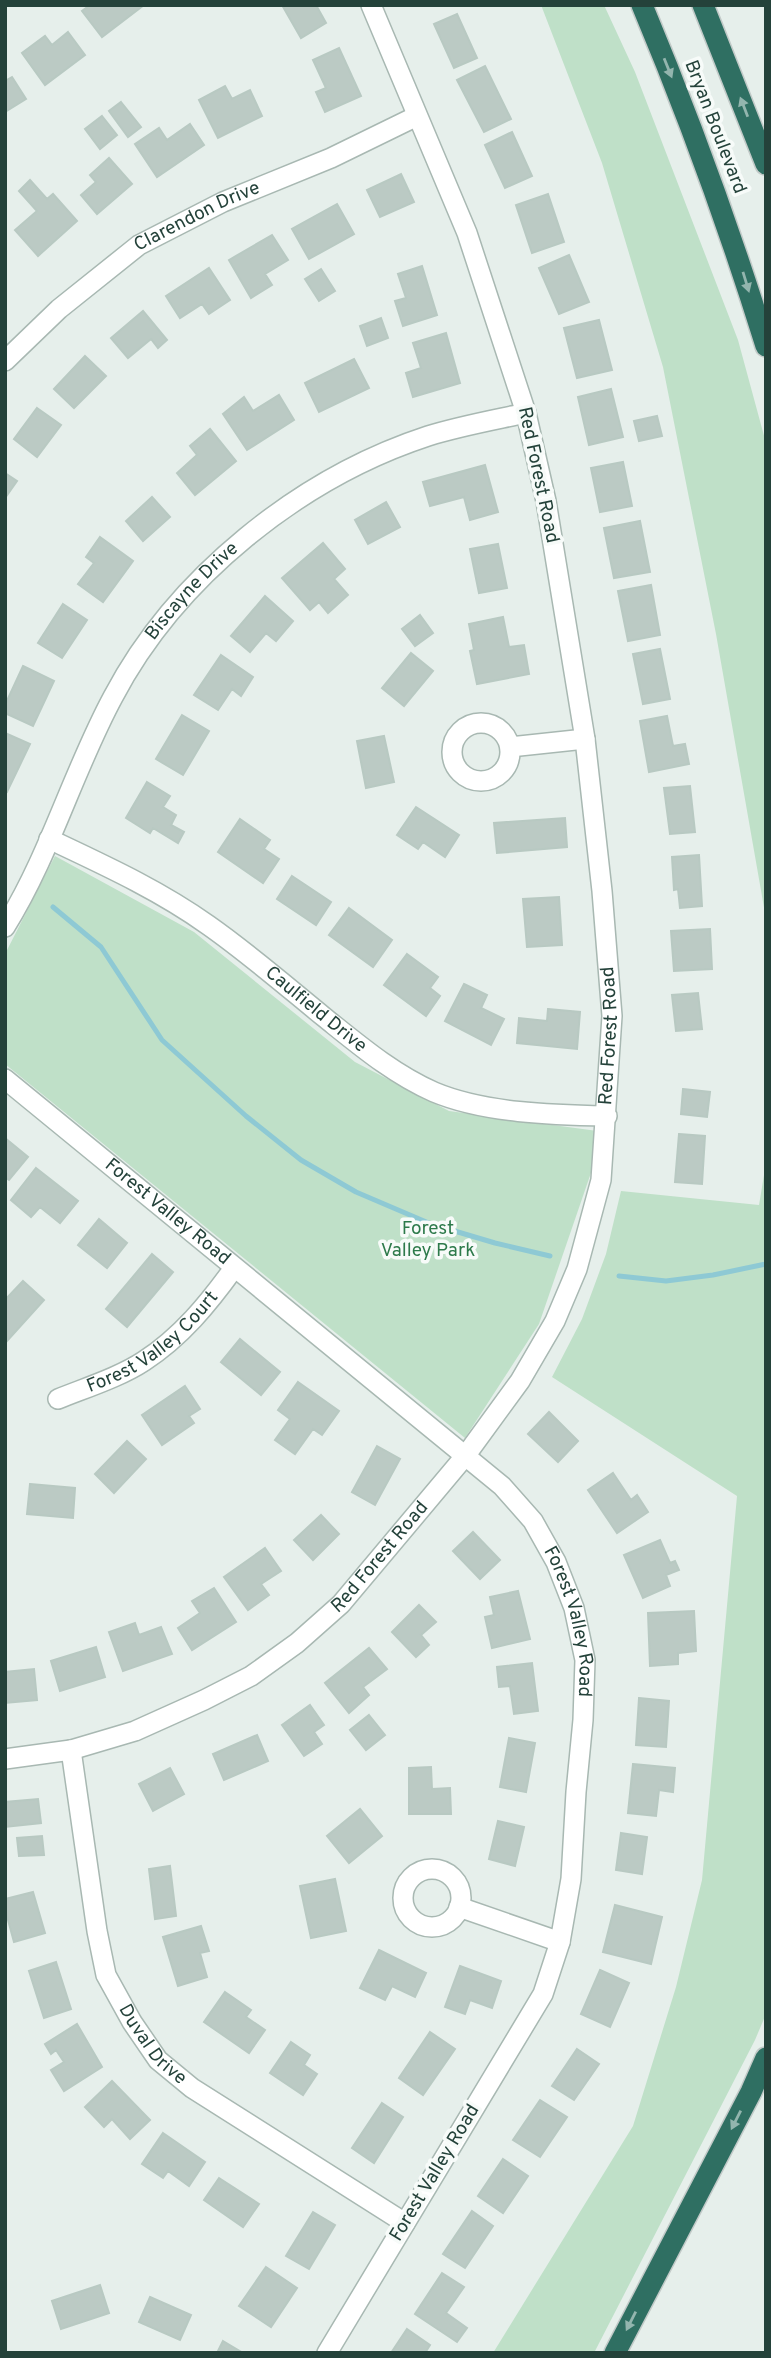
<svg xmlns="http://www.w3.org/2000/svg" width="771" height="2358" viewBox="0 0 771 2358" font-family="Overpass,sans-serif">
<style>
.green{fill:#bfe0c8}
.lines{fill:none;stroke-linecap:round;stroke-linejoin:round}
.stream{stroke:#8ec9d4;stroke-width:5}
.building{fill:#bbcac4;stroke:#b8c9c2;stroke-width:2}
.minor-casing{stroke:#a8b8b2;stroke-width:22}
.highway-casing{stroke:#c2cac8;stroke-width:24}
.minor{stroke:#fff;stroke-width:19}
.highway{stroke:#2f6f62;stroke-width:21}
.oneway{fill:#93b5ae}
.labels{text-anchor:middle;dominant-baseline:central;stroke-width:7;stroke-linejoin:round;paint-order:stroke}
.street-label{font-size:19px;fill:#24423a;stroke:#f7fbf9}
.park-label{font-size:19px;fill:#2d7a4b;stroke:#f7fbf9}
</style>
<rect width="100%" height="100%" fill="#e6efeb"/>
<path class="green" d="M541,5h63l31,67 103,268 28,103v476l-50,-285 -53,-267 -61,-204z
M55,856l139,76 161,130 94,49 156,21 -66,192 -74,114 -460,-374v-110z
M766,1163v851l-11,26 -161,313h-101l140,-227 43,-139 26,-107 35,-384 -185,-119 30,-58 24,-65 15,-63 138,14z"/>
<g class="lines">
<path class="stream" d="M53,907l48,40 61,93 84,76 55,44 55,32 75,32 64,19 55,13
M619,1276l47,5 47,-6 53,-11"/>
</g>
<path class="building" d="M90,5h54l-42,32 -20,-26z
M282,5h34l10,18 -25,15z
M457,14l20,44 -23,10 -20,-44z
M68,32l17,23 -40,30 -23,-32 23,-17 7,9z
M339,48l22,48 -36,16 -9,-20 10,-4 -13,-28z
M485,66l26,53 -27,13 -27,-52z
M12,77l14,22 -21,13v-31z
M225,86l7,13 18,-9 12,26 -44,22 -19,-38z
M121,102l20,25 -13,10 -19,-26z
M102,116l15,19 -17,14 -15,-20z
M190,124l14,21 -47,32 -22,-33 24,-16 8,12z
M512,132l20,44 -27,12 -20,-43z
M109,158l23,26 -35,30 -16,-19 15,-13 -6,-7z
M401,174l13,28 -34,15 -13,-27z
M30,180l17,19 6,-5 24,27 -39,35 -23,-26 22,-19 -18,-20z
M548,194l16,48 -32,11 -16,-48z
M337,204l17,30 -45,25 -17,-30z
M272,235l16,25 -23,14 7,11 -21,13 -22,-38z
M569,255l20,47 -30,12 -20,-46z
M422,266l15,49 -34,11 -8,-25 11,-3 -8,-24z
M209,268l21,32 -21,14 -7,-10 -22,14 -14,-22z
M321,269l14,22 -16,10 -14,-22z
M143,311l24,29 -9,8 -7,-9 -23,19 -17,-20z
M381,318l7,20 -21,8 -7,-20z
M599,320l13,50 -35,8 -13,-50z
M446,333l14,50 -47,14 -7,-24 15,-5 -8,-25z
M85,356l21,20 -32,32 -20,-19z
M354,359l15,29 -50,24 -14,-29z
M611,389l12,48 -34,8 -11,-48z
M279,395l15,25 -47,30 -24,-36 21,-17 9,14z
M37,408l24,17 -24,32 -23,-18z
M657,416l5,20 -23,5 -5,-20z
M210,429l26,32 -41,34 -18,-22 20,-18 -7,-9z
M623,462l9,44 -32,6 -9,-44z
M485,465l13,47 -28,8 -6,-23 -34,9 -7,-24z
M5,473l12,8 -12,17z
M152,497l18,20 -27,24 -17,-20z
M386,502l14,25 -32,17 -13,-24z
M640,521l10,51 -36,6 -10,-50z
M100,537l33,24 -30,41 -25,-18 16,-21 -8,-6z
M323,543l22,26 -11,10 14,16 -20,18 -9,-11 -9,8 -28,-32z
M498,544l9,44 -28,5 -9,-44z
M651,585l9,50 -32,6 -10,-50z
M265,596l28,25 -17,20 -10,-8 -16,19 -19,-16z
M63,604l24,16 -25,38 -24,-15z
M420,615l13,18 -18,13 -13,-17z
M503,617l6,30 15,-2 5,29 -52,10 -7,-33 4,-1 -5,-26z
M660,649l10,50 -27,5 -10,-50z
M411,653l22,18 -29,35 -22,-18z
M221,655l32,22 -12,19 -9,-7 -14,21 -24,-15z
M23,666l31,15 -21,45 -28,-13v-8z
M182,715l27,16 -26,44 -27,-16z
M667,716l6,30 12,-2 4,20 -40,8 -9,-51z
M5,733l25,11 -23,48 -2,-1z
M384,736l10,46 -28,6 -9,-47z
M147,782l23,14 -7,11 13,8 -5,10 13,7 -6,11 -25,-15 -3,5 -24,-15z
M690,786l5,46 -25,2 -6,-46z
M416,807l43,28 -14,22 -22,-15 -5,7 -21,-14z
M565,818l2,29 -70,6 -3,-30z
M240,819l30,21 -6,9 15,10 -16,24 -45,-31z
M699,855l3,51 -22,2 -2,-19 -4,1 -2,-33z
M292,876l39,26 -15,23 -39,-26z
M559,897l3,48 -35,2 -4,-48z
M349,908l43,32 -19,27 -44,-32z
M710,929l2,40 -38,2 -3,-40z
M407,954l31,23 -8,11 10,8 -14,20 -42,-31z
M464,984l23,11 -6,13 23,11 -13,26 -46,-24z
M698,993l4,36 -26,2 -4,-36z
M548,1009l32,3 -3,37 -60,-6 2,-25 28,3z
M683,1089l27,3 -3,25 -26,-3z
M679,1134l26,2 -3,48 -27,-2z
M5,1138l23,19 -19,23 -4,-3z
M36,1168l42,33 -18,22 -20,-16 -9,10 -20,-17z
M99,1219l28,24 -20,25 -29,-23z
M152,1254l21,18 -46,55 -21,-18z
M23,1281l21,19 -37,41 -2,-41z
M240,1339l40,33 -19,23 -40,-33z
M298,1382l41,29 -17,24 -9,-6 -18,25 -20,-14 15,-21 -12,-9z
M185,1386l15,23 -11,7 5,7 -32,22 -20,-30z
M549,1412l29,29 -20,21 -30,-28z
M127,1441l19,18 -32,34 -19,-19z
M377,1446l23,13 -25,46 -23,-13z
M613,1473l18,27 6,-5 11,17 -31,21 -29,-43z
M30,1484l45,4 -2,30 -46,-4z
M321,1515l18,19 -26,26 -19,-20z
M473,1532l27,28 -20,19 -27,-28z
M660,1540l10,23 5,-2 4,9 -13,5 4,11 -27,12 -19,-43z
M265,1548l16,23 -20,13 8,11 -21,15 -24,-33z
M214,1588l22,34 -44,28 -14,-22 22,-15 -8,-12z
M518,1591l12,48 -38,9 -7,-31 9,-2 -4,-18z
M419,1605l17,17 -15,13 8,10 -13,12 -24,-25z
M694,1611l2,40 -18,2v11l-28,2 -2,-53z
M135,1623l4,12 22,-8 11,27 -49,17 -14,-39z
M96,1647l9,30 -45,14 -9,-30z
M369,1648l18,21 -24,18 6,8 -20,18 -24,-30z
M532,1663l6,48 -24,3 -4,-28 -11,1 -2,-20z
M34,1669l3,31 -32,3v-31z
M639,1698l30,3 -3,46 -30,-2z
M310,1705l14,20 -10,7 8,12 -18,12 -22,-31z
M369,1715l16,20 -19,15 -16,-20z
M257,1735l11,26 -44,19 -11,-26z
M509,1738l26,5 -9,49 -26,-5z
M633,1764l42,4 -2,24 -14,-2 -3,26 -28,-3z
M431,1767l1,22 18,-1 1,26h-42v-46z
M170,1768l14,26 -31,17 -14,-27z
M38,1799l3,24 -36,4v-25z
M360,1809l22,27 -33,27 -22,-27z
M498,1821l26,6 -9,39 -26,-7z
M621,1833l26,4 -5,37 -26,-4z
M42,1836l2,19 -25,1 -2,-18z
M170,1866l6,50 -21,3 -6,-50z
M335,1879l11,52 -35,7 -11,-52z
M33,1892l12,41 -31,9 -9,-33v-10z
M615,1905l47,12 -11,47 -48,-12z
M201,1926l8,25 -9,2 7,24 -29,9 -15,-49z
M379,1950l47,23 -11,24 -23,-11 -7,14 -25,-12z
M56,1962l15,47 -27,9 -15,-47z
M460,1966l41,15 -9,27 -22,-8 -5,14 -20,-7z
M600,1970l29,13 -19,44 -29,-13z
M225,1992l26,18 -5,7 19,13 -16,23 -45,-31z
M77,2024l25,43 -38,24 -13,-21 13,-8 -8,-12 -5,4 -6,-10z
M430,2032l25,17 -32,46 -24,-17z
M291,2042l19,13 -6,10 13,9 -14,21 -33,-22z
M577,2049l22,15 -25,36 -22,-14z
M112,2081l38,39 -20,19 -18,-20 -8,8 -19,-20z
M540,2100l27,17 -27,40 -27,-17z
M382,2103l21,14 -29,46 -22,-15z
M163,2133l42,29 -16,24 -21,-15 -5,7 -21,-14z
M503,2159l25,17 -25,37 -25,-17z
M219,2178l40,26 -16,23 -39,-27z
M472,2211l21,15 -28,42 -22,-14z
M313,2212l22,13 -26,44 -23,-13z
M266,2267l31,21 -26,39 -32,-21z
M442,2273l22,14 -18,26 21,15 -10,14 -42,-28z
M100,2285l9,28 -48,16 -9,-28z
M150,2297l41,18 -11,25 -41,-18z
M407,2329l23,16 -5,8h-34z
M223,2341l20,12h-26z"/>
<g class="lines">
<defs>
<g id="minor">
<path id="s1" d="M5,361l54,-52 80,-64 84,-43 108,-44 86,-42"/>
<circle cx="481" cy="752" r="29"/>
<path d="M510,747l75,-8"/>
<path id="s2" d="M49,839c55,26 110,51 159,86 40,28 78,61 116,92 35,28 69,57 110,75 50,21 118,23 173,24"/>
<path id="s3" d="M5,927c45,-72 68,-156 108,-230 63,-120 187,-219 315,-261 32,-10 66,-16 98,-23"/>
<path id="s4" d="M5,1079l497,407 31,35 23,41 18,46 11,52 -2,60 -7,72 -5,87 -11,63 -17,52 -216,359"/>
<path id="s5" d="M58,1399c27,-11 62,-22 86,-38 37,-24 64,-57 90,-93"/>
<path id="s6" d="M71,1750l26,181 9,44 26,47 26,38 34,28 213,135"/>
<path id="s7" d="M5,1759l66,-9 64,-19 69,-31 47,-24 46,-33 44,-39 125,-149 54,-74 35,-60 22,-52 24,-89 11,-164 -10,-125 -17,-152 -39,-238 -20,-88 -59,-180 -96,-228"/>
<circle cx="432" cy="1898" r="29"/>
<path d="M459,1907l101,35"/>
</g>
<path id="highway" d="M642,5c47,112 88,225 124,341
M703,5l63,159
M615,2353l136,-261 15,-34"/>
</defs>
<use href="#minor" class="minor-casing"/>
<use href="#highway" class="highway-casing"/>
<use href="#minor" class="minor"/>
<use href="#highway" class="highway"/>
</g>
<defs><path id="oneway-solid" d="M-6-.8H1V-3.2L6.5 0L1 3.2V.8H-6Z" transform="scale(1.75)"/></defs>
<g class="oneway">
<use href="#oneway-solid" transform="translate(668 68) rotate(68)"/>
<use href="#oneway-solid" transform="translate(744 107) rotate(-111)"/>
<use href="#oneway-solid" transform="translate(746 282) rotate(73)"/>
<use href="#oneway-solid" transform="translate(736 2120) rotate(117)"/>
<use href="#oneway-solid" transform="translate(631 2321) rotate(117)"/>
</g>
<g class="labels">
<g class="street-label">
<text transform="translate(715 127) rotate(69)">Bryan Boulevard</text>
<text stroke="none"><textPath href="#s1" startOffset="242">Clarendon Drive</textPath></text>
<text transform="translate(538 475) rotate(78)">Red Forest Road</text>
<text stroke="none"><textPath href="#s3" startOffset="387">Biscayne Drive</textPath></text>
<text stroke="none"><textPath href="#s2" startOffset="318">Caulfield Drive</textPath></text>
<text stroke="none"><textPath href="#s7" startOffset="1026">Red Forest Road</textPath></text>
<text stroke="none"><textPath href="#s4" startOffset="210">Forest Valley Road</textPath></text>
<text stroke="none"><textPath href="#s5" startOffset="112">Forest Valley Court</textPath></text>
<text stroke="none"><textPath href="#s7" startOffset="438">Red Forest Road</textPath></text>
<text stroke="none"><textPath href="#s4" startOffset="798">Forest Valley Road</textPath></text>
<text stroke="none"><textPath href="#s6" startOffset="312">Duval Drive</textPath></text>
<text transform="translate(435 2173) rotate(-59)">Forest Valley Road</text>
</g>
<g class="park-label">
<text x="428" y="1229">Forest<tspan x="428" dy="22">Valley Park</tspan></text>
</g>
</g>
<rect width="771" height="2358" fill="none" stroke="#24423a" stroke-width="14"/>
</svg>
